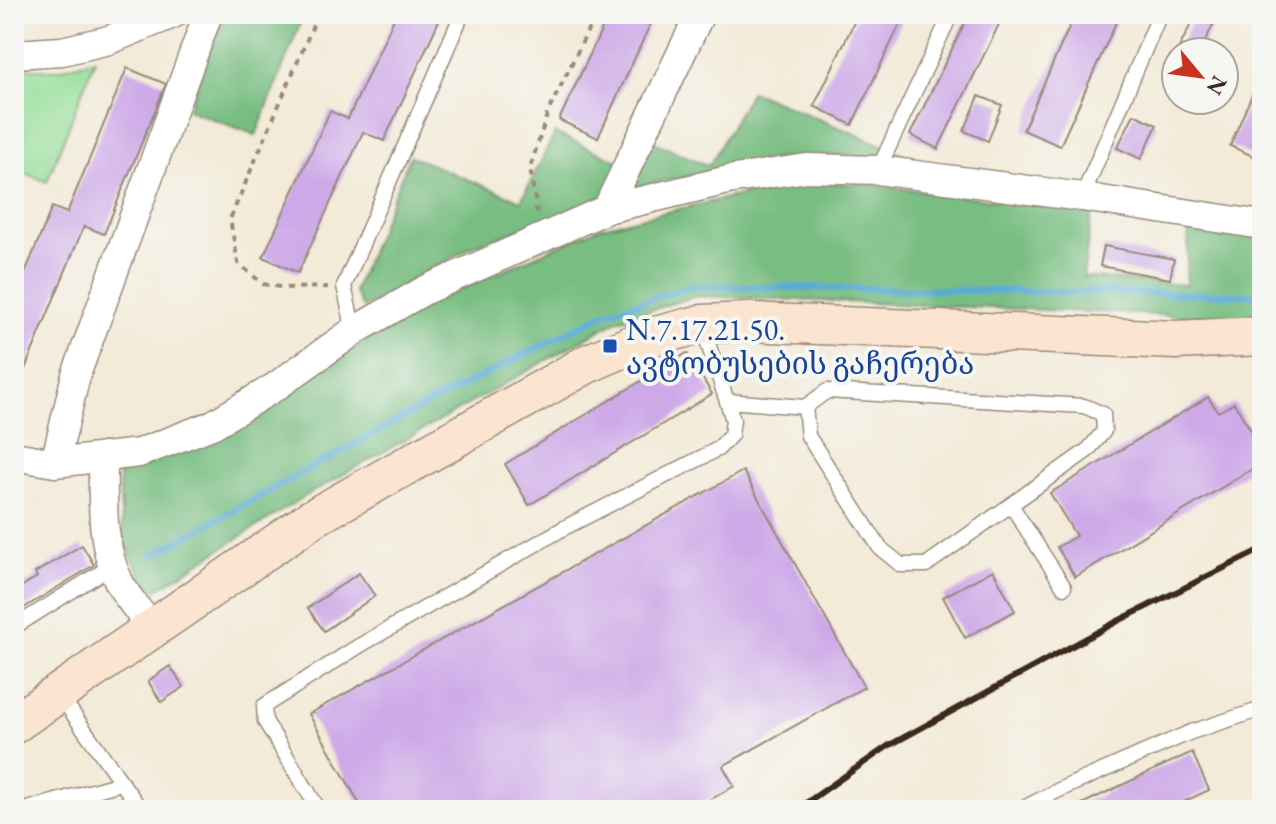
<svg xmlns="http://www.w3.org/2000/svg" width="1276" height="824" viewBox="0 0 1276 824" font-family="'EB Garamond','Noto Serif Georgian',serif">
<style>
.green{fill:#95de99;stroke:#68845c;stroke-width:2}
.forest{fill:#78bd81;stroke:#5a7450;stroke-width:2}
.lines{fill:none;stroke-linecap:round;stroke-linejoin:round}
.stream{stroke:#58abd3;stroke-width:7}
.building{fill:#cda9e8}
.lane-casing{stroke:#978a7a;stroke-width:17}
.street-casing{stroke:#978a7a;stroke-width:31}
.secondary-casing{stroke:#978a7a;stroke-width:41}
.path{stroke:#978a7a;stroke-width:4;stroke-dasharray:6 6;stroke-linecap:butt}
.lane{stroke:#fff;stroke-width:14}
.street{stroke:#fff;stroke-width:28}
.secondary{stroke:#fce5d0;stroke-width:38}
.rail{stroke:#3b2a1e;stroke-width:6}
.transit-dot{fill:#1a4fb4;stroke:#f6f6f2;stroke-width:3}
.labels{text-anchor:middle;dominant-baseline:central;stroke-width:8;stroke-linejoin:round;paint-order:stroke}
.transit-label{font-size:30px;fill:#164399;stroke:#f6f6f2;text-anchor:start}
</style>
<rect width="100%" height="100%" fill="#f6f6f2"/>
<filter id="ink" filterUnits="userSpaceOnUse"><feTurbulence type="fractalNoise" baseFrequency=".0125" numOctaves="2"/><feDisplacementMap in="SourceGraphic" scale="16" xChannelSelector="R" yChannelSelector="G"/><feConvolveMatrix kernelMatrix="1 2 1 2 8 2 1 2 1" color-interpolation-filters="sRGB"/></filter>
<filter id="wash" filterUnits="userSpaceOnUse"><feTurbulence type="fractalNoise" baseFrequency=".006" numOctaves="4" result="noise"/><feDisplacementMap in="SourceGraphic" scale="32" xChannelSelector="R" yChannelSelector="G"/><feGaussianBlur stdDeviation="1.8" result="paint"/><feColorMatrix in="noise" values="0 0 0 0 0 0 0 0 0 0 0 0 0 0 0 0 0 1.4 0 .05"/><feComposite in="paint" operator="in"/></filter>
<g filter="url(#wash)">
<rect width="100%" height="100%" fill="#f3ead7"/>
<path class="green" d="M95,59l-48,123 -33,-13v-101l43,2z"/>
<path class="forest" d="M222,14h82l-48,121 -68,-25z
M751,91l179,74 -79,-11 -85,7 -122,24 -169,60 -112,63 -9,-17 56,-135 111,45 34,-68 83,37 13,-29 58,25z
M793,183l72,1 227,28 -9,65 103,8 3,-56 73,9v81l-566,-23 -80,25 -314,177 -151,95 -28,-52 -5,-75 226,-117 80,-44 177,-78z"/>
<g class="lines">
<path class="stream" d="M152,555l289,-158 164,-84 87,-27 570,9"/>
</g>
<g id="blocks">
<path class="building" d="M396,14h46l-58,127 -21,-9 -65,141 -35,-16 67,-146 18,8z
M609,14h46l-57,124 -39,-18z
M858,14h47l-53,111 -38,-19z
M969,14h35l-66,135 -28,-14z
M1075,14h45l-60,132 -37,-16z
M1195,16l18,9 -13,27h-23z
M1176,53v30l-12,-6z
M127,68l39,16 -62,150 -20,-8 -64,155 -6,-3v-78l38,-93 15,6z
M1262,71v89l-32,-14z
M979,96l23,9 -14,36 -24,-10z
M1134,114l23,11 -16,34 -24,-11z
M1104,246l70,13 -4,20 -70,-13z
M687,353l25,41 -183,111 -24,-41z
M1208,397l10,15 16,-9 28,45v15l-187,114 -18,-30 19,-11 -26,-43z
M743,471l121,216 -141,79 11,20 -42,24h-329l-54,-96z
M82,545l12,20 -80,49v-23l23,-14 -2,-4z
M993,570l22,41 -50,27 -22,-41z
M359,573l16,23 -51,35 -16,-23z
M170,666l14,21 -23,15 -13,-21z
M1192,752l17,38 -43,20h-97z"/>
</g>
</g>
<g filter="url(#ink)">
<use href="#blocks" fill-opacity="0" stroke="#978a7a" stroke-width="2"/>
<g class="lines">
<defs>
<path id="lane" d="M878,170l73,-156
M1082,197l78,-183
M354,331l-10,-45 118,-272
M827,391l257,15 19,8 1,17 -16,19 -162,115h-25l-21,-17 -72,-112 -3,-29z
M727,401l78,6
M1011,505l53,82
M14,627l99,-62
M59,694l82,116
M24,810l97,-27
M319,810l-54,-89 -1,-15 95,-60 205,-118 154,-79 13,-14 2,-15 -30,-92
M1020,810l41,-21 130,-57 71,-23"/>
<path id="street" d="M14,54l48,-3 47,-11 64,-26
M607,209l93,-195
M14,456l41,7 84,-10 73,-28 63,-38 79,-56 71,-41 182,-81 121,-29 79,-12 71,2 204,27 180,28
M103,457c0,42 -3,87 16,125 8,16 23,32 33,47
M55,463l21,-88 132,-361"/>
<path id="secondary" d="M14,724l299,-206 274,-154 60,-26 55,-14 47,-2 427,18 86,-4"/>
</defs>
<use href="#lane" class="lane-casing"/>
<use href="#street" class="street-casing"/>
<use href="#secondary" class="secondary-casing"/>
<path class="path" d="M318,14l-88,205 8,44 25,21 23,4 42,-1
M537,213l-7,-45 18,-56 48,-98"/>
<use href="#lane" class="lane"/>
<use href="#street" class="street"/>
<use href="#secondary" class="secondary"/>
<path class="rail" d="M796,810l92,-64 230,-125 144,-72"/>
</g>
</g>
<rect class="transit-dot" x="602" y="338" width="16" height="16" rx="4"/>
<g class="labels">
<g class="transit-label">
<text x="626" y="329">N.7.17.21.50.<tspan x="626" dy="34">ავტობუსების გაჩერება</tspan></text>
</g>
</g>
<rect width="1276" height="824" fill="none" stroke="#f6f6f2" stroke-width="48"/>
<g transform="translate(1200 76) rotate(119)"><circle r="38" fill="#f6f6f2" stroke="#aba49d" stroke-width="2"/>
<path d="M0-6L14 30L0 20L-14 30Z" fill="#c8321e"/>
<text y="-12" font-size="22" font-weight="bold" text-anchor="middle" fill="#3b2a1e">N</text>
</g>
</svg>
